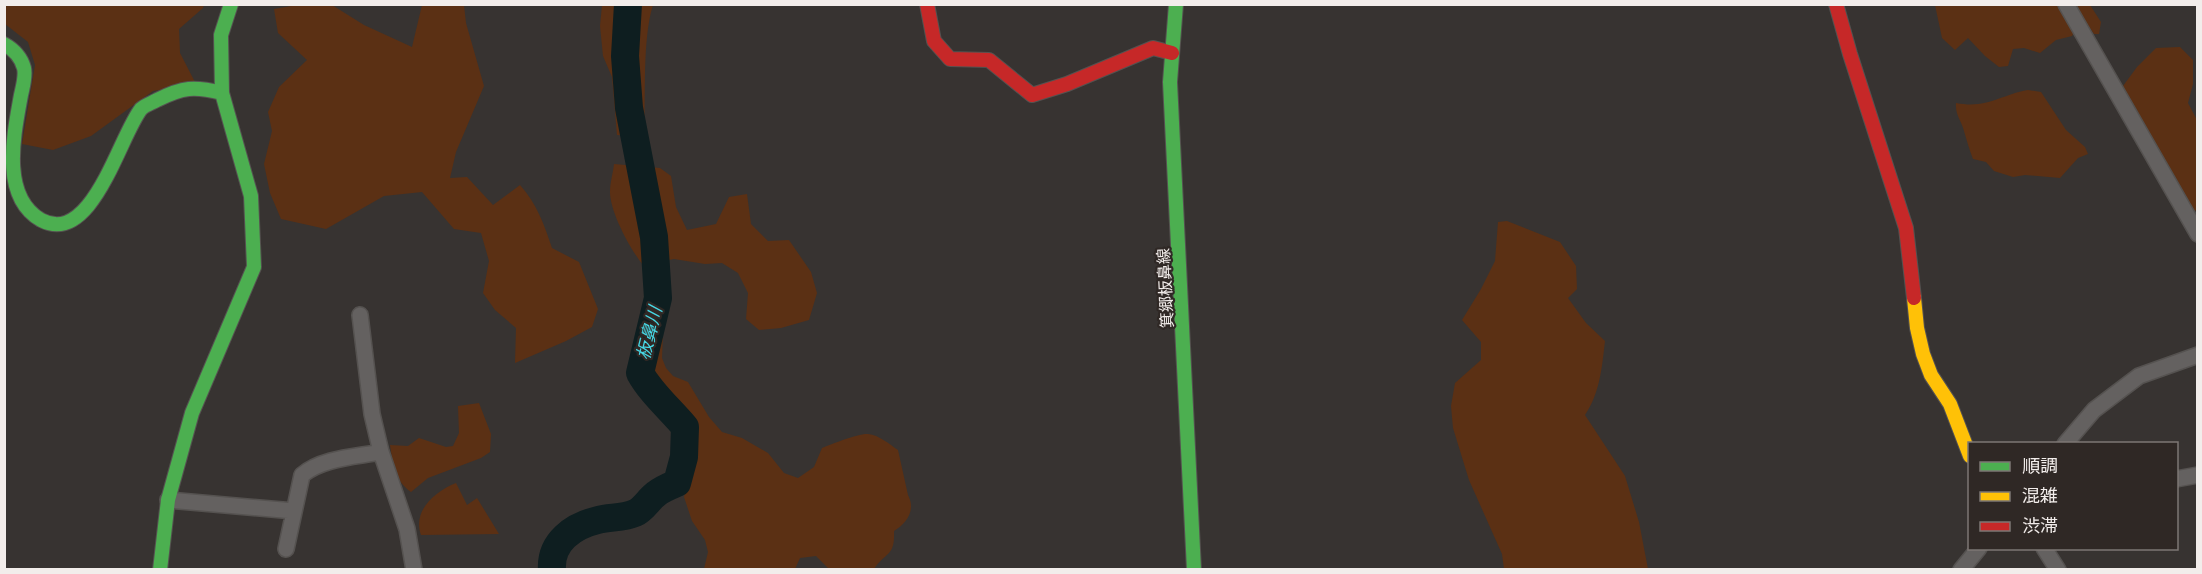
<svg xmlns="http://www.w3.org/2000/svg" width="2202" height="574" viewBox="0 0 2202 574" font-family="'PT Sans Narrow','Noto Sans JP',sans-serif">
<style>
.green{fill:#5b3014}
.lines{fill:none;stroke-linecap:round;stroke-linejoin:round}
.river{stroke:#0e1e20;stroke-width:28}
.street-casing{stroke:#555250;stroke-width:18}
.fast-casing{stroke:#555250;stroke-width:16}
.slow-casing{stroke:#555250;stroke-width:16}
.jam-casing{stroke:#555250;stroke-width:16}
.street{stroke:#646160;stroke-width:15}
.fast{stroke:#4caf50;stroke-width:14}
.slow{stroke:#ffc107;stroke-width:14}
.jam{stroke:#c62828;stroke-width:14}
.labels{text-anchor:middle;dominant-baseline:central;stroke-width:4.5;stroke-linejoin:round;paint-order:stroke}
.street-label{font-size:16px;fill:#f2edeb;stroke:#2f2825}
.water-label{font-size:18px;font-style:italic;fill:#47d7e4;stroke:#2f2825}
</style>
<rect width="100%" height="100%" fill="#373331"/>
<path class="green" d="M4,5h200l-1,3 -24,21 1,24 16,31 -43,7 -62,45 -38,14 -31,-6 13,-79 -7,-23 -23,-18z
M297,5h35l32,20 48,22 10,-42h42l2,18 18,63 -28,66 -6,26 17,-1 26,28 27,-20c17,19 24,39 32,63l27,14 19,47 -6,18 -26,14 -51,22 1,-35 -21,-18 -12,-17 6,-32 -8,-28 -27,-4 -32,-37 -38,4 -58,33 -45,-10 -11,-26 -6,-29 8,-33 -4,-19 11,-25 28,-27 -29,-27 -4,-24z
M602,5h51c-11,35 -7,93 -9,132l-27,-2 -5,-58 -9,-21 -3,-30z
M1935,5h125l15,25 -3,6 -16,4 -16,13 -16,-5 -11,1 -5,17 -9,1 -14,-11 -17,-18 -13,12 -13,-12z
M2073,5h17l11,17 -2,12h-5z
M2180,47l13,13v24l-5,19 9,17 1,88 -6,6 -42,-73 -27,-55 14,-19 19,-19z
M2028,90l13,2 25,38 19,17 3,7 -10,4 -18,20 -35,-3 -12,2 -19,-6 -8,-9 -13,-3c-4,-10 -6,-18 -9,-28 -3,-11 -9,-16 -8,-28 31,6 44,-8 72,-13z
M614,164l46,4 11,8 5,31 11,23 29,-6 13,-27 18,-3 4,30 17,17 21,-1 22,32 6,21 -8,27 -28,8 -22,2 -13,-11 2,-26 -10,-20 -16,-10 -17,1 -31,-5 -31,6c-13,-16 -33,-53 -33,-73 0,-9 3,-19 4,-28z
M1507,221l53,21 16,24 1,23 -9,9 18,25 19,18c-3,26 -5,52 -20,74l40,61 14,46 9,47h-144l-2,-15 -33,-74 -16,-52 -2,-22 4,-23 26,-23v-18l-19,-22 19,-31 14,-28 3,-39z
M653,284l12,2 -3,72 4,10 7,8 15,6 21,35 13,15 20,6 26,15 16,20 14,5 16,-11 8,-19c10,-4 37,-15 46,-14 11,1 21,10 30,16l10,45c8,15 -1,28 -14,36 1,26 -8,20 -20,38h-45l-13,-13 -16,2 -5,11h-91l4,-17 -3,-12 -13,-19 -8,-24 12,-49 1,-19 -26,-33 -20,-21 -5,-21 2,-43z
M479,403l12,31 -1,18 -9,6 -53,20 -17,14c-17,-12 -18,-28 -21,-47l18,1 11,-8 27,9 7,-1 6,-13 -1,-27z
M456,483l11,22 10,-7 22,36 -78,1c-9,-25 15,-44 35,-52z"/>
<g class="lines">
<path class="river" d="M552,570c-2,-28 21,-44 46,-50 12,-3 26,-2 37,-7 9,-4 13,-13 21,-19 6,-5 14,-8 21,-11l7,-26 1,-30c-15,-18 -34,-34 -45,-54l18,-75 -4,-61 -25,-129 -4,-52 3,-52"/>
<defs>
<path id="street" d="M2066,4l132,230
M360,315l12,99 9,38 26,77 7,41
M2065,444l29,-34 45,-34 59,-21
M2176,479l22,-4
M168,500l126,11
M2044,548l14,22
M286,549l16,-74c20,-17 53,-18 79,-23
M1961,570l18,-22"/>
<path id="fast" d="M1176,4l-6,78 24,488
M4,44c9,5 17,13 20,24 2,8 -1,18 -3,27 -7,39 -21,101 20,125 51,27 78,-83 100,-111 4,-4 11,-6 16,-9 26,-13 37,-14 65,-7
M160,570l8,-70 24,-87 62,-146 -3,-71 -29,-103 -1,-58 10,-31"/>
<path id="slow" d="M1914,298l3,30 6,26 8,21 19,29 20,52"/>
<path id="jam" d="M927,4l7,37 16,18 39,1 43,35 35,-11 86,-36 19,5
M1836,4l14,50 56,174 8,70"/>
</defs>
<use href="#street" class="street-casing"/>
<use href="#fast" class="fast-casing"/>
<use href="#slow" class="slow-casing"/>
<use href="#jam" class="jam-casing"/>
<use href="#street" class="street"/>
<use href="#fast" class="fast"/>
<use href="#slow" class="slow"/>
<use href="#jam" class="jam"/>
</g>
<g class="labels">
<g class="street-label">
<text transform="translate(1165 288) rotate(-93)">箕郷板鼻線</text>
</g>
<g class="water-label">
<text transform="translate(649 333) rotate(-76)">板鼻川</text>
</g>
</g>
<rect width="2202" height="574" fill="none" stroke="#f2edeb" stroke-width="12"/>
<rect x="1968" y="442" width="210" height="108" fill="#2f2825" stroke="#7d7774" stroke-width="1.5"/>
<rect x="1980" y="462" width="30" height="9" fill="#4caf50" stroke="#7d7774" stroke-width="1.5"/>
<text x="2022" y="472" font-size="18" fill="#f2edeb">順調</text>
<rect x="1980" y="492" width="30" height="9" fill="#ffc107" stroke="#7d7774" stroke-width="1.5"/>
<text x="2022" y="502" font-size="18" fill="#f2edeb">混雑</text>
<rect x="1980" y="522" width="30" height="9" fill="#c62828" stroke="#7d7774" stroke-width="1.5"/>
<text x="2022" y="532" font-size="18" fill="#f2edeb">渋滞</text>
</svg>
